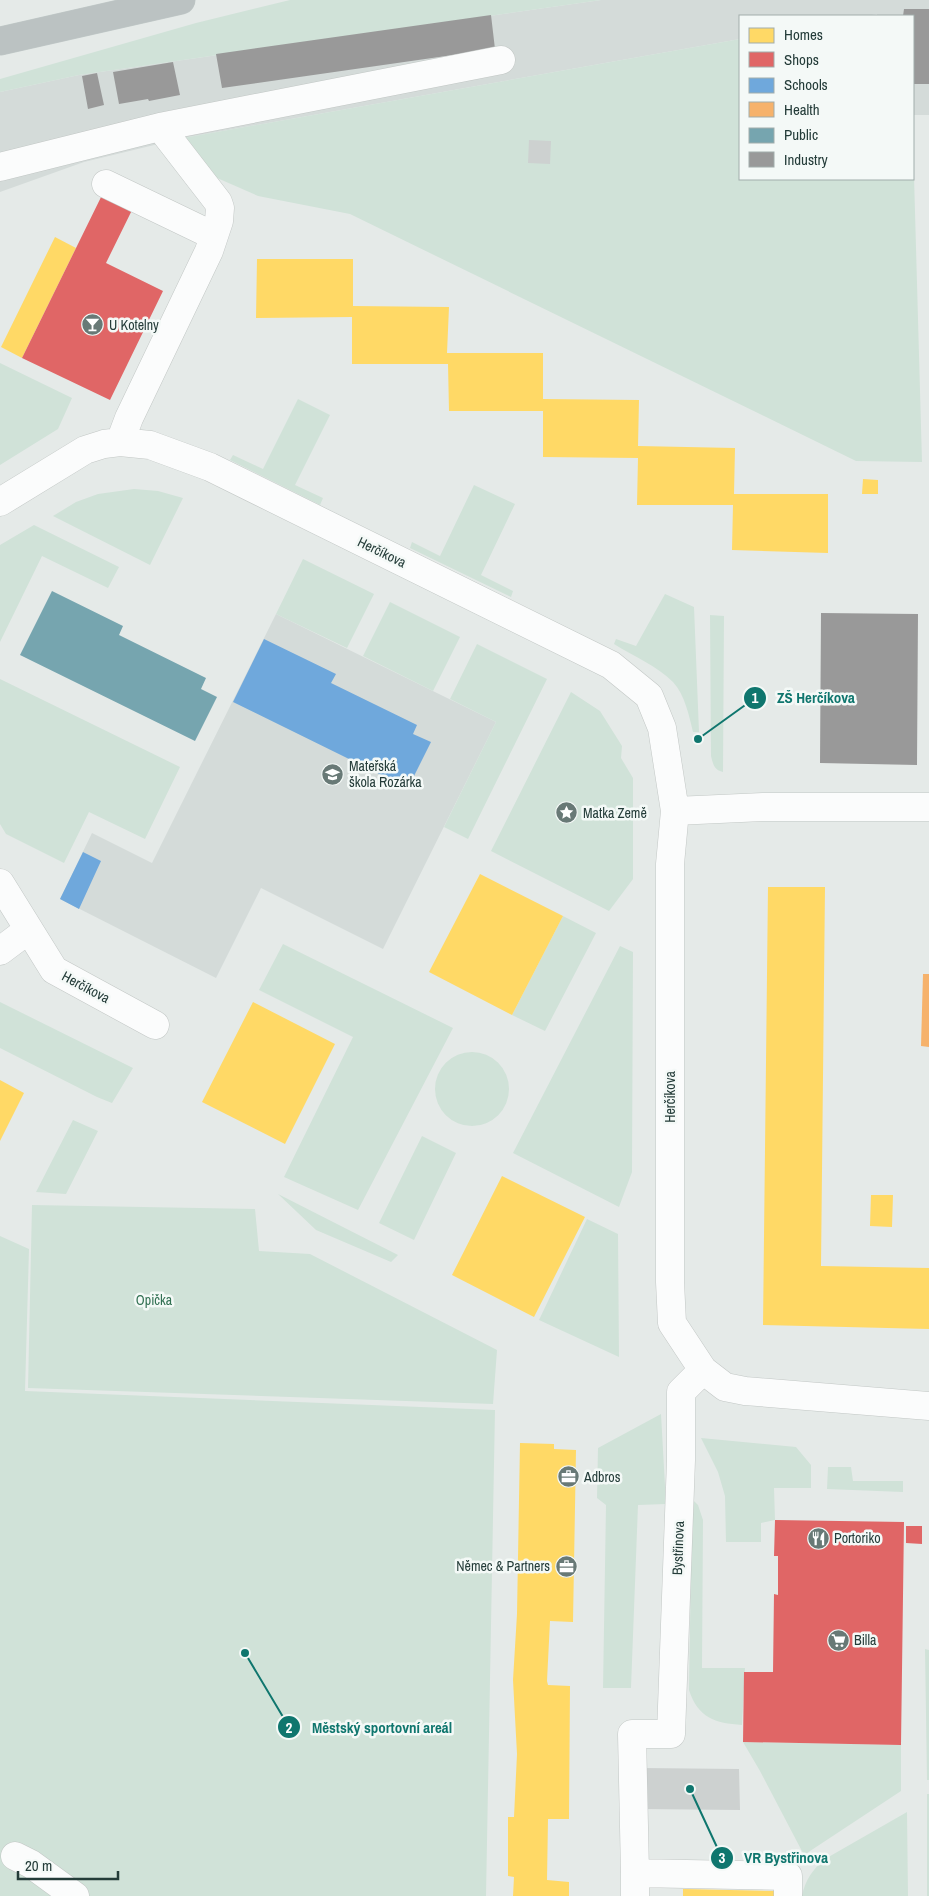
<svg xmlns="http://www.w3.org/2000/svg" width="929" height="1896" viewBox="0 0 929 1896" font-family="'Archivo Narrow',sans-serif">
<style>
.built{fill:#d4dbd9}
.green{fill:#d0e2d8}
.homes{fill:#ffd966}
.shops{fill:#e06666}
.schools{fill:#6fa8dc}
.health{fill:#f6b26b}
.public{fill:#76a5af}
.industry{fill:#999}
.building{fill:#cdd1d0}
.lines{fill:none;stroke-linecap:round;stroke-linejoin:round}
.minor-casing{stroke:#c2c7c5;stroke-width:29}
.highway-casing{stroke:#c1c9c8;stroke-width:29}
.minor{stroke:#fbfcfc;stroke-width:28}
.highway{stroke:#bbc2c2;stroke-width:28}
.labels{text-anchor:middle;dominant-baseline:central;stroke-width:5;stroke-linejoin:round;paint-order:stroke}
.poi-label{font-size:14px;fill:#243c39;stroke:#f4f9f7;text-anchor:start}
.street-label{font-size:14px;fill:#243c39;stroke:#f4f9f7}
.park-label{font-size:14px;fill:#317052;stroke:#f4f9f7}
.leader{fill:none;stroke:#0f766e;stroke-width:2}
.callout-dot{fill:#0f766e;stroke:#f4f9f7;stroke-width:2}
.mark-label{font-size:15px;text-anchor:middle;font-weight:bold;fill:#fff}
.callout-label{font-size:15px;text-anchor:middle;font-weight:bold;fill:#0f766e;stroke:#f4f9f7;stroke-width:5;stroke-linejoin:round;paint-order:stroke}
</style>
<rect width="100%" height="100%" fill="#e5eae8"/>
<path class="built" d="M601,0h328v115h-16v-99h-36v-2l-11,2h-126v23l-557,99 -99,24 -84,30v-100l79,-17z
M276,614l220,108 -113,227 -122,-61 -45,90 -156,-79 32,-66 60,30z"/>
<path class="green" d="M290,0h311l-522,75 -79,17v-13l196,-56z
M740,39v140h173v-39l9,322 -66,-1 -506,-247 -92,-18 -50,-22 -25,-36z
M0,363l72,35 -14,31 -58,36z
M298,399l32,16 -35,70 28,13 -3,7 -90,-45 3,-5 30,14z
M474,485l41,19 -34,71 32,16 -2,6 -101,-49 2,-6 28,14z
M134,489l24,2 25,7 -33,67 -97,-49 23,-14 22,-8z
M34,525l85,42 -11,21 -66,-32 -42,86v-97z
M303,559l71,35 -27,54 -71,-34z
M665,594l29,13 5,125h-6c-4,-16 -8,-37 -20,-50 -16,-16 -40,-26 -59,-38l2,-5 20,7z
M390,602l70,35 -27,54 -70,-35z
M710,615l14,1 -1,156c-9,-2 -10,-8 -12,-16z
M477,644l70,35 -79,160 -24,-12 52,-105 -46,-23z
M0,679l180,88 -35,72 -56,-27 -25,51 -58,-29 -6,-10z
M571,692l29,19 22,35 -1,12 12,20v101l-24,32 -118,-60z
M563,916l33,17 -51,98 -33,-16z
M283,944l170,84 -95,182 -74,-33 69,-140 -94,-47z
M620,946l13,6 -1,220 -13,35 -106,-54z
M0,1002l133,66 -21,35 -15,-6 -97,-49z
M435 1089a37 37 0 1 1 74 0a37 37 0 1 1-74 0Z
M73,1120l25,11 -32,63 -30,-2z
M422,1136l34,17 -42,87 -35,-17z
M278,1194l120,61 -7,7 -75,-32z
M32,1205l223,4 4,42 51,3 187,96 -4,54 -465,-16z
M587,1219l31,15 1,123 -80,-37z
M0,1236l29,13 -4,142 470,19 -9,486h-486z
M661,1414l5,90 -28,1 -7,183h-28l3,-183 -9,-7 1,-50z
M701,1438l95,9 15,18v23h-37l1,32 -14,3v19h-35l-1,-46 -7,-24z
M828,1467h23l2,14h50v11l-76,-3z
M692,1499l6,6 5,15 -1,148h43l-3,57c-27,-2 -44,-7 -53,-35z
M925,1649l4,1v130h-2z
M743,1742l158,3v46l-97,64 -44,-84z
M927,1794h2v102h-2z
M907,1812l1,84h-106c3,-16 11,-27 23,-37z"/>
<path class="homes" d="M55,237l21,11 -54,110 -21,-11z
M257,259h96v47l96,1 -2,46h96v46l96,1 -1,46 97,2 -1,46h94v59l-96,-3 1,-45h-96l1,-47 -95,-1v-46h-94l-1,-47h-96v-47l-96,1z
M863,479l15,1v14h-16z
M480,874l83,42 -51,99 -83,-43z
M768,887h57l-4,379 108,2v61l-166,-4z
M253,1002l82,42 -50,100 -83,-42z
M0,1080l24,13 -24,48z
M502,1176l83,41 -51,100 -82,-42z
M871,1195h22l-1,32 -22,-1z
M520,1443l34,1v5l22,1 -3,172 -23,-1 -3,60 1,4 22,1 -1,133h-21l-1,61 22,2v14h-56l1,-19 -6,-1v-59h6l3,-63 -4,-74 4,-66z
M683,1889l94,2v5h-94z"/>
<path class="shops" d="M105,189l30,15 -29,59 57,28 -53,109 -88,-42z
M775,1520l129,2 -3,223 -158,-3 1,-70h29l1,-78 4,1v-39h-4z
M906,1526h16v18l-16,-1z"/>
<path class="schools" d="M264,639l72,35 -5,9 86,42 -4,9 18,8 -23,46 -175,-86z
M83,852l18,9 -22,48 -19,-10z"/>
<path class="health" d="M923,974h6v73l-8,-1z"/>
<path class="public" d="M52,591l71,35 -4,9 87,43 -5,11 16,8 -22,44 -175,-86z"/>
<path class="industry" d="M904,9h25v75h-16v-68h-10z
M491,15l4,34 -273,39 -6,-34z
M173,62l7,33 -31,6 -1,-2 -29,5 -6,-32z
M97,73l7,32 -16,4 -6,-33z
M821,613l97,1 -1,151 -97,-2z"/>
<path class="building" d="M529,140l22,1 -1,23 -22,-1z
M641,1768l98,1 1,41 -100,-1z"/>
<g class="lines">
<defs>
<path id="minor" d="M160,127l341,-67
M0,167l160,-40 58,75 2,6 -1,13 -10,30 -80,167 -9,24
M106,184l108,52
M0,502l85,-52 19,-6 16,-2 30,3 60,22 401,198 38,31 13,32 13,83 -5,53v418l2,41 31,47 22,17 20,4 184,15
M675,811l88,-4h166
M0,883l54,87 101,55
M0,951l28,-21
M703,1370l-22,22v68l-10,274h-39l3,139 153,3v20
M15,1856l16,8 44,32
M635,1896v-23"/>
<path id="highway" d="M0,41l181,-41"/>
</defs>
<use href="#minor" class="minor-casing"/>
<use href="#highway" class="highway-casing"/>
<use href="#minor" class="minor"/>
<use href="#highway" class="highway"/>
</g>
<defs>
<symbol id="bar-disc" viewBox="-11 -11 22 22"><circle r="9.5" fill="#687976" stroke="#f4f9f7"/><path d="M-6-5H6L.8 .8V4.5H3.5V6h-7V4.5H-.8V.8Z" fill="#fff"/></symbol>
<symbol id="school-disc" viewBox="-11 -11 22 22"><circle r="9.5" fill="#687976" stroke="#f4f9f7"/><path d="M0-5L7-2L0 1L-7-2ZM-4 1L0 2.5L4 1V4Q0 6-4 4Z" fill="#fff"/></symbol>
<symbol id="sight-disc" viewBox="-11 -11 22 22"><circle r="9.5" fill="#687976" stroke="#f4f9f7"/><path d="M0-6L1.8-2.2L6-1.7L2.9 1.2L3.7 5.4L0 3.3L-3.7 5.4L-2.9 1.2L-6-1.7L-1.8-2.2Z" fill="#fff"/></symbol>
<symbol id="office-disc" viewBox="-11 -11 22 22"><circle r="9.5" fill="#687976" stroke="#f4f9f7"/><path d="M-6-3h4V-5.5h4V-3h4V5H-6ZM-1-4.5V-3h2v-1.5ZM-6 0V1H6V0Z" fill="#fff"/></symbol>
<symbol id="restaurant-disc" viewBox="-11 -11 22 22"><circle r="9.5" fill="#687976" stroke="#f4f9f7"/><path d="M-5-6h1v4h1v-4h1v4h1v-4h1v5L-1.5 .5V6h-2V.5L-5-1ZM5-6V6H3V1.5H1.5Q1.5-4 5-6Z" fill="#fff"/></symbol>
<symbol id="supermarket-disc" viewBox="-11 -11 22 22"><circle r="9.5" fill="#687976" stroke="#f4f9f7"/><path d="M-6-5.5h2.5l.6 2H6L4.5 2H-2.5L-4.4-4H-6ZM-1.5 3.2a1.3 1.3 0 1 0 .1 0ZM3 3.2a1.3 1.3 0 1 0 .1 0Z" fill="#fff"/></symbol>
</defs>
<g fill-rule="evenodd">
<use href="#bar-disc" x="80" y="312" width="25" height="25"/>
<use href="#school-disc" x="320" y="762" width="25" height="25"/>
<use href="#sight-disc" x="554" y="800" width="25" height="25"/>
<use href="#office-disc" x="556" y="1464" width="25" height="25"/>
<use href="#restaurant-disc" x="806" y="1526" width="25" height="25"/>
<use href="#office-disc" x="554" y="1554" width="25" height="25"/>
<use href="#supermarket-disc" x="826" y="1628" width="25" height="25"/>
</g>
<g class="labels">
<g class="poi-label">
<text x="109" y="325">U Kotelny</text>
<text x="349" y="766">Mateřská<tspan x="349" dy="16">škola Rozárka</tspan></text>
<text x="583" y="813">Matka Země</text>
<text x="584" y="1477">Adbros</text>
<text x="834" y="1538">Portoriko</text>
<text x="550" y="1566" text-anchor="end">Němec &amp; Partners</text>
<text x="854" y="1640">Billa</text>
</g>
<g class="street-label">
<text transform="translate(382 552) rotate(26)">Herčíkova</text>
<text transform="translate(86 987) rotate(28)">Herčíkova</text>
<text transform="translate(670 1097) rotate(-90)">Herčíkova</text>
<text transform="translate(678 1548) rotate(-88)">Bystřinova</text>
</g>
<g class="park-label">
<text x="154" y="1300">Opička</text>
</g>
</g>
<path class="leader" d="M698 739L755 698M245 1653L289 1727M690 1789L722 1858"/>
<g class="callout-dot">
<circle cx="698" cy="739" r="5"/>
<circle cx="245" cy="1653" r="5"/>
<circle cx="690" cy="1789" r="5"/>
<circle cx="755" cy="698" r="12"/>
<circle cx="289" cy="1727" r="12"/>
<circle cx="722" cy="1858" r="12"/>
</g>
<g class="mark-label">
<text x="755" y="703">1</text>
<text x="289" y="1733">2</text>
<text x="722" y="1863">3</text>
</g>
<g class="callout-label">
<text x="816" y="703">ZŠ Herčíkova</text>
<text x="382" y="1733">Městský sportovní areál</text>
<text x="786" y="1863">VR Bystřinova</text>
</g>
<rect x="739" y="15" width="175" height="165" fill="#f4f9f7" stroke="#a1adab"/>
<rect x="749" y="28" width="25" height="15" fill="#ffd966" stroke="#a1adab"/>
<text x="784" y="40" font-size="15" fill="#243c39">Homes</text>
<rect x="749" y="52" width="25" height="15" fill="#e06666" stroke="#a1adab"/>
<text x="784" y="65" font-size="15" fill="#243c39">Shops</text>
<rect x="749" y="78" width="25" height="15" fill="#6fa8dc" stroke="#a1adab"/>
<text x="784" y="90" font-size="15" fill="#243c39">Schools</text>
<rect x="749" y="102" width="25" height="15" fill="#f6b26b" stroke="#a1adab"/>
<text x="784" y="115" font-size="15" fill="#243c39">Health</text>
<rect x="749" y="128" width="25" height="15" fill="#76a5af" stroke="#a1adab"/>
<text x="784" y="140" font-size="15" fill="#243c39">Public</text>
<rect x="749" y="152" width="25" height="15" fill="#999999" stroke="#a1adab"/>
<text x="784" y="165" font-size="15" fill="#243c39">Industry</text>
<path d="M18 1871v8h100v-8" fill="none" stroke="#243c39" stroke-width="2.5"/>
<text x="25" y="1871" font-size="15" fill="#243c39" stroke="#f4f9f7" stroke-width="4" paint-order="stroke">20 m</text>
</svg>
